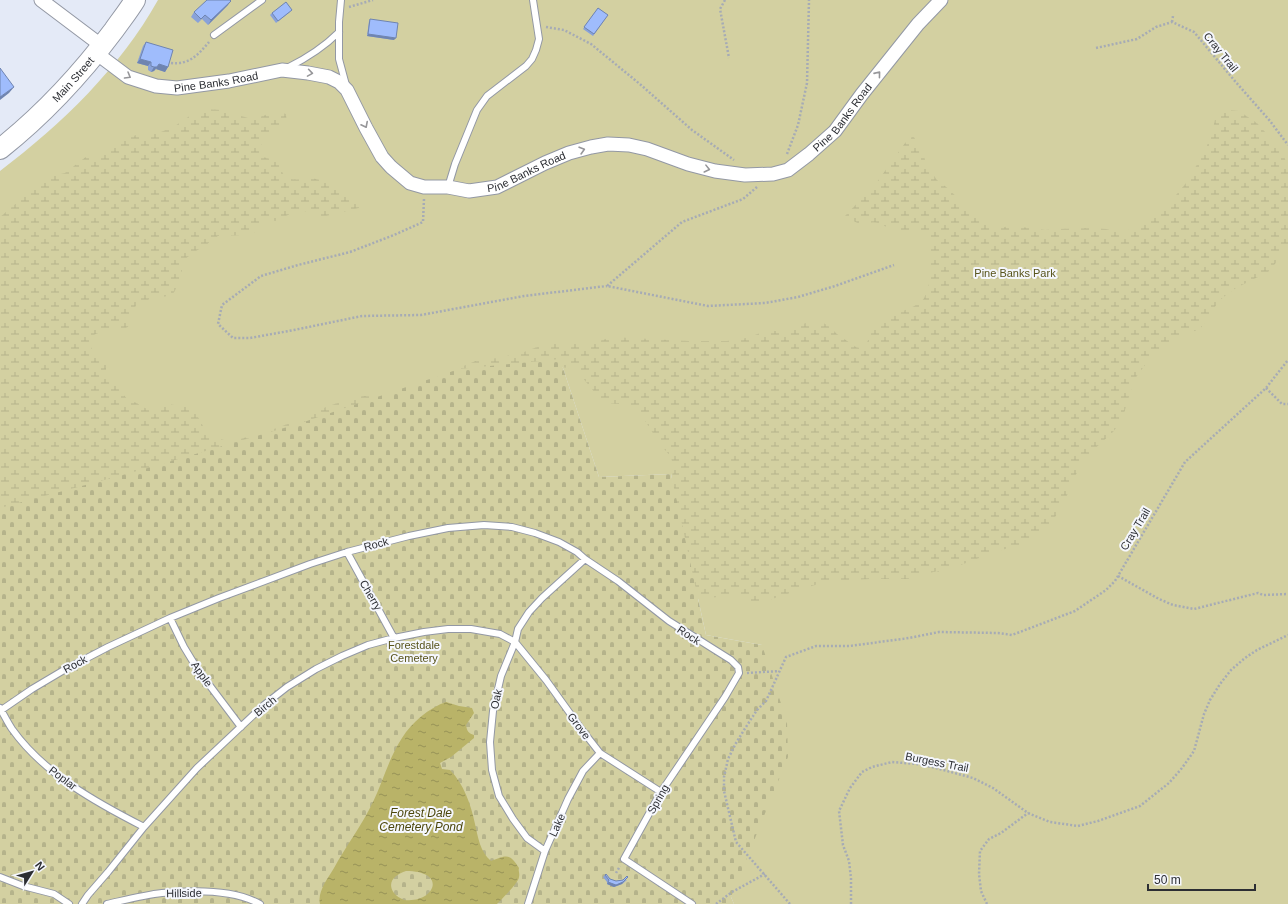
<svg xmlns="http://www.w3.org/2000/svg" width="1288" height="904" viewBox="0 0 1288 904" font-family="Helvetica,sans-serif">
<style>
.green{fill:#d3d0a1}
.wetland{fill:url(#wetland-marsh)}
.cemetery{fill:url(#cemetery-stones)}
.water{fill:url(#water-ripples);fill-rule:evenodd}
.lines{fill:none;stroke-linecap:round;stroke-linejoin:round}
.lane-casing{stroke:#9398a4;stroke-width:8}
.street-casing{stroke:#9398a4;stroke-width:15}
.primary-casing{stroke:#9398a4;stroke-width:22}
.path{stroke:#a6abb5;stroke-width:2.5;stroke-dasharray:2 2;stroke-linecap:butt}
.lane{stroke:#fff;stroke-width:6}
.street{stroke:#fff;stroke-width:13}
.primary{stroke:#fff;stroke-width:20}
.wall{fill:#89a2d9}
.shaded-wall{fill:#6f84b0}
.building{fill:#9fbcfc;stroke:#6f84b0}
.oneway{stroke:#969699}
.labels{text-anchor:middle;dominant-baseline:central;stroke-width:4;stroke-linejoin:round;paint-order:stroke}
.street-label{font-size:11px;fill:#2c2e33;stroke:#f5f7fd}
.park-label{font-size:11px;fill:#58541b;stroke:#f5f7fd}
.water-label{font-size:12px;font-style:italic;fill:#4c470c;stroke:#f5f7fd}
</style>
<defs>
<pattern id="wetland-marsh" width="20" height="14" patternUnits="userSpaceOnUse"><rect width="20" height="14" fill="#d3d0a1"/><path d="M1 5h8M5 5V1M11 12h8M15 12V8" fill="none" stroke="#b5b38b"/></pattern>
<pattern id="cemetery-stones" width="16" height="16" patternUnits="userSpaceOnUse"><rect width="16" height="16" fill="#d3d0a1"/><path d="M2 7V4a2 2 0 0 1 4 0v3zM10 15v-3a2 2 0 0 1 4 0v3z" fill="#b5b38b"/></pattern>
<pattern id="water-ripples" width="26" height="14" patternUnits="userSpaceOnUse"><rect width="26" height="14" fill="#b9b368"/><path d="M2 4q2-2 4 0t4 0M15 11q2-2 4 0t4 0" fill="none" stroke="#979256"/></pattern>
</defs>
<rect width="100%" height="100%" fill="#e4eaf7"/>
<path class="green" d="M158,0h1130v904h-554l-3,-7 31,-252 -56,-10 -35,-161 -72,3 -39,-118 -259,64 -301,85v-337c62,-47 120,-103 158,-171z"/>
<path class="wetland" d="M204,109l18,1 26,8h9l19,-7 10,3 1,11c-11,6 -34,15 -24,32l16,4c2,5 2,11 6,15 8,7 20,1 31,3 16,2 28,13 42,20l1,9 -41,10 -6,-2 -7,-5 -15,3 -14,7 -9,-1 -5,2 -7,10 -9,3 -28,1 -12,9 -10,6 -11,8 -7,26 -5,9 -5,2 -18,3 -14,6 -8,22c-4,2 -8,2 -13,2 -9,0 -17,4 -25,8 -1,13 6,20 16,27v10l22,26 9,3 5,4 6,2h9l11,-5 25,4 15,27 8,3 12,3 9,-1 40,-12 26,-10 23,-11 23,-8 14,-3 25,1 90,-37 20,-2 26,-6 21,-8 14,-2 30,2 23,-7 77,4h38l19,-3 23,-8 6,1h6l25,-8 16,-1 8,5 7,7 19,13 4,1 5,-2c4,-6 6,-15 11,-21 4,-4 7,-4 11,-6 5,-2 10,-6 16,-8 6,-3 14,-5 19,-10 2,-2 4,-7 5,-11 6,-16 2,-20 2,-36 0,-6 4,-15 -1,-20 -7,-6 -19,-3 -27,-3 -15,0 -22,-14 -37,-6l-5,-1 -14,-8 32,-34 28,-39 8,-7 5,7 10,24 9,13 13,10 23,25 19,10 12,2 11,-1 30,4 12,-1 35,-1 14,1 13,3 6,-1 16,-5 25,-19 20,-24 19,-32 8,-22 2,-10 12,-9 12,1 18,12 18,20 13,21v83l-17,22 -3,3 -32,16 -10,7 -8,7 -10,16 -8,11 -11,4 -27,15 -14,13 -14,19 -12,40 -9,12 -25,23 -4,6 -10,17 -8,20 -16,28 -14,11 -13,7 -25,7 -40,15 -12,3 -8,3 -1,-1 -29,8h-37l-36,2 -14,2 -52,17 -12,2 -12,-2 -10,-5 -34,4 -13,-1 -16,-117 1,-15 -2,-9 -12,-14 -15,-24 -13,-14 -25,-2 -6,-2 -8,-12 -17,-20 -14,-2 -561,192v-342l27,-23 21,-17 17,-4 22,-17h16l18,-15 15,-6 19,-1 17,-6 19,-13z"/>
<path class="cemetery" d="M560,359l39,118 72,-3 35,161 56,10 25,77 1,35 -57,140 3,7h-734v-396l141,-38 160,-47 158,-54z"/>
<path class="water" d="M446,702l13,4 13,2 2,5 -8,12c1,6 2,8 8,10v3l-23,19 -11,6 2,6 8,1c14,14 21,35 25,54 3,13 5,28 16,37 15,-5 18,-9 28,7 -1,3 1,5 0,9 0,5 -18,23 -22,27h-177c-3,-12 8,-26 14,-36 12,-22 28,-43 39,-66 10,-21 16,-44 29,-64 10,-16 27,-30 44,-36zM406,871c43,0 28,33 -2,29 -4,-2 -8,-4 -10,-7 -8,-11 2,-19 12,-22z"/>
<g class="lines">
<defs>
<path id="lane" d="M341,0l-2,22v37l7,26
M214,35l48,-35
M287,68c20,-10 36,-20 52,-36
M448,187l7,-23 22,-54 10,-14 39,-30 6,-7 4,-9 3,-11 -6,-39
M347,552l47,86
M170,618l14,29 14,23 43,57
M0,708c4,7 8,15 12,21 32,45 85,74 132,98
M0,711l32,-22 32,-19 44,-23 62,-29 49,-20 91,-34 37,-12 62,-16 39,-8 36,-3 28,2 23,6 24,9 18,10 8,7 33,22 51,40 62,39 7,7 1,6 -14,24 -64,95 -37,67 68,45
M545,851l-18,-13 -14,-19 -14,-23 -7,-26 -2,-28 3,-31 8,-35 14,-34 3,-13 11,-17 13,-14 43,-39
M0,877l23,9 31,8 15,10
M82,904l6,-9 20,-23 36,-45 53,-59 67,-63 23,-18 29,-18 26,-13 26,-11 26,-7 30,-6 24,-3h23l29,5 15,8 31,38 36,50 18,23 61,39
M107,904c18,-4 37,-9 55,-11 30,-3 71,-4 98,11
M528,904l17,-53 23,-52 15,-28 17,-18"/>
<g id="street">
<path d="M41,0l61,46"/>
<path id="s1" d="M96,53l32,24 28,9 21,2 52,-7 53,-11 26,3 21,4 10,5 8,8 19,38 16,29 9,10 19,16 14,4h24l21,4 28,-4 48,-24 24,-10 22,-6 17,-3 21,1 18,4 41,15 27,7 30,4 28,-1 15,-4 21,-16 26,-23 27,-37 56,-70 23,-24"/>
</g>
<g id="primary">
<path id="s2" d="M0,149c43,-34 81,-75 114,-119 7,-10 15,-20 21,-30"/>
</g>
</defs>
<use href="#lane" class="lane-casing"/>
<use href="#street" class="street-casing"/>
<use href="#primary" class="primary-casing"/>
<path class="path" d="M725,0l-5,9 9,49
M349,7l24,-7
M1172,22l1,-6
M546,27l18,3 27,14 50,41 51,45 42,30
M1096,48l41,-9 19,-12 16,-5 22,10 40,48 36,41 18,24
M171,63c18,2 27,-8 38,-21
M787,154l11,-29 9,-42 2,-83
M757,187l-14,12 -61,23 -75,64 101,20 57,-3 33,-6 37,-11 59,-21
M424,199l-1,23 -29,13 -44,17 -52,13 -37,11 -39,29 -4,19 15,14h17l44,-8 68,-14 59,-1 103,-19 83,-10
M1266,388l16,16h6
M1118,576l41,23 14,6 21,4 64,-16 5,2 25,-1
M747,673l32,-2
M616,873l4,-7
M716,904l16,-12 33,-18
M790,904l-54,-62 -12,-51v-14l4,-18 8,-16 8,-13 13,-20 9,-9 20,-44 30,-11h34l59,-8 30,-6 59,1 14,2 63,-24 31,-21 9,-9 70,-119 81,-74 22,-28
M851,904v-26l-2,-17 -6,-16 -4,-34 11,-23 12,-16 10,-5 20,-5 25,2 19,4 37,10 20,10 35,25 22,9 28,4 20,-5 42,-15 29,-23 13,-15 12,-17 10,-37 6,-14 10,-16 11,-14 14,-12 12,-8 31,-15
M987,904l-6,-13 -2,-17 1,-23 9,-12 12,-6 27,-20"/>
<use href="#lane" class="lane"/>
<use href="#street" class="street"/>
<use href="#primary" class="primary"/>
</g>
<path class="wall" d="M228,5l-20,20 -6,-6 -4,4 -7,-6 3,-5z
M598,8l10,7 -15,21 -10,-7z
M290,12l-14,11 -6,-8 2,-2z
M370,19l24,21 -27,-4 2,-15z
M146,42l22,25 -3,5 -9,-3 -2,2 -3,1 -3,-2v-4l-11,-3 6,-17z
M605,875l5,4 6,2 11,-1 -5,4 -8,3 -7,-3v-2l-4,-5z"/>
<path class="shaded-wall" d="M231,1l-3,4 -20,20 3,-5z
M368,34l28,4 -2,2 -27,-4z
M140,59l11,3 -3,4 -11,-3z
M159,64l9,3 -3,5 -9,-3z
M154,67h3l-3,4 -3,1z
M14,87l-5,6 -9,7v-3z
M628,877l-6,7 -8,3 -7,-3 1,-2 8,3z"/>
<path class="building" d="M207,0h23l1,1 -20,19 -6,-5 -4,4 -7,-7z
M286,2l6,8 -14,11 -6,-8z
M598,8l10,7 -14,19 -10,-7z
M370,19l28,4 -2,15 -28,-4z
M146,42l27,8 -5,17 -9,-3 -2,3h-3l-3,-1v-4l-11,-3z
M0,68l14,19 -14,10z
M606,874l4,5 6,2 7,-1 4,-4 1,1 -5,5 -7,3 -8,-3 1,-2 -4,-5z"/>
<defs><path id="oneway-chevron" d="M-2-3.5L2.5 0L-2 3.5" fill="none" stroke-width="1.6" stroke-linecap="round" stroke-linejoin="round"/></defs>
<g class="oneway">
<use href="#oneway-chevron" transform="translate(310 73) rotate(9)"/>
<use href="#oneway-chevron" transform="translate(878 74) rotate(-51)"/>
<use href="#oneway-chevron" transform="translate(128 76) rotate(30)"/>
<use href="#oneway-chevron" transform="translate(365 125) rotate(63)"/>
<use href="#oneway-chevron" transform="translate(582 150) rotate(-16)"/>
<use href="#oneway-chevron" transform="translate(707 169) rotate(14)"/>
</g>
<g class="labels">
<g class="street-label">
<text transform="translate(1221 52) rotate(51)">Cray Trail</text>
<text stroke="none"><textPath href="#s2" startOffset="101">Main Street</textPath></text>
<text stroke="none"><textPath href="#s1" startOffset="130">Pine Banks Road</textPath></text>
<text stroke="none"><textPath href="#s1" startOffset="850">Pine Banks Road</textPath></text>
<text stroke="none"><textPath href="#s1" startOffset="502">Pine Banks Road</textPath></text>
<text transform="translate(1135 529) rotate(-59)">Cray Trail</text>
<text transform="translate(376 544) rotate(-15)">Rock</text>
<text transform="translate(371 595) rotate(60)">Cherry</text>
<text transform="translate(689 635) rotate(33)">Rock</text>
<text transform="translate(75 664) rotate(-28)">Rock</text>
<text transform="translate(202 674) rotate(55)">Apple</text>
<text transform="translate(496 699) rotate(-77)">Oak</text>
<text transform="translate(265 706) rotate(-40)">Birch</text>
<text transform="translate(579 726) rotate(53)">Grove</text>
<text transform="translate(937 762) rotate(11)">Burgess Trail</text>
<text transform="translate(63 778) rotate(37)">Poplar</text>
<text transform="translate(658 799) rotate(-60)">Spring</text>
<text transform="translate(557 825) rotate(-66)">Lake</text>
<text transform="translate(184 893) rotate(-1)">Hillside</text>
</g>
<g class="park-label">
<text x="1015" y="273">Pine Banks Park</text>
<text x="414" y="645">Forestdale<tspan x="414" dy="13">Cemetery</tspan></text>
</g>
<g class="water-label">
<text x="421" y="813">Forest Dale<tspan x="421" dy="14">Cemetery Pond</tspan></text>
</g>
</g>
<g transform="translate(32 872) rotate(53)" stroke="#f5f7fd" stroke-width="3" paint-order="stroke">
<path d="M0-3L7 15L0 10L-7 15Z" fill="#2c2e33"/>
<text y="-6" font-size="11" font-weight="bold" text-anchor="middle" fill="#2c2e33">N</text>
</g>
<path d="M1148 884v6h107v-6" fill="none" stroke="#2c2e33" stroke-width="2"/>
<text x="1154" y="884" font-size="12" fill="#2c2e33" stroke="#f5f7fd" stroke-width="3" paint-order="stroke">50 m</text>
</svg>
